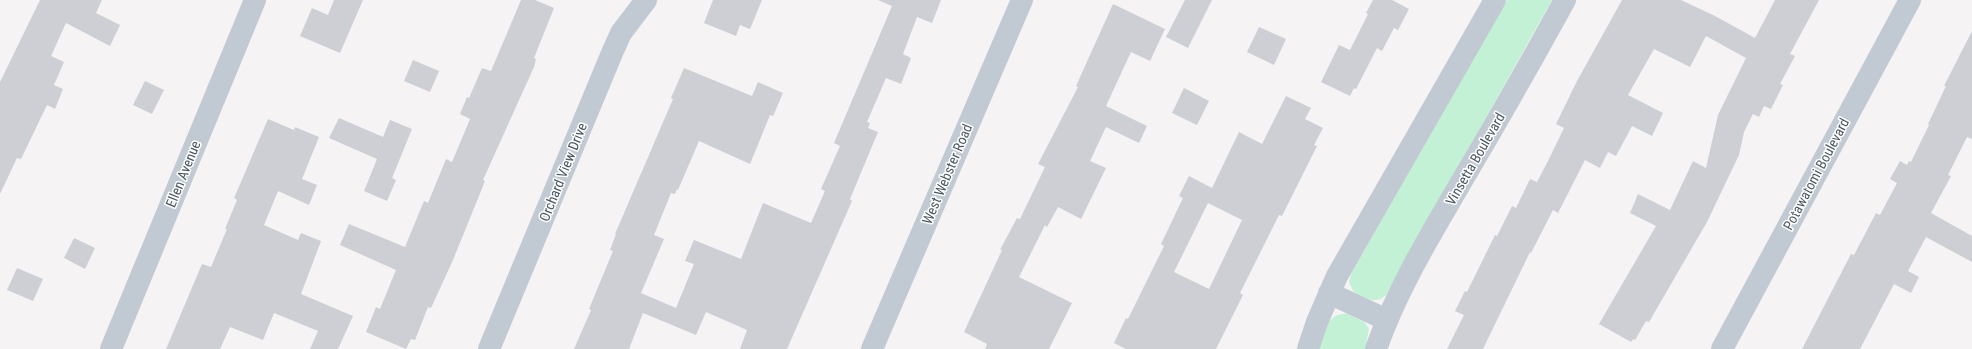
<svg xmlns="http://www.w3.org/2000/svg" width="1972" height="349" viewBox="0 0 1972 349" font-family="'Roboto Condensed',sans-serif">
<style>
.grass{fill:#c3f1d5}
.building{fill:#cdcfd5;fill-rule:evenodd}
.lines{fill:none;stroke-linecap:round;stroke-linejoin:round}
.street{stroke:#c1cad2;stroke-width:22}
.labels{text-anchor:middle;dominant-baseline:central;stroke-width:3;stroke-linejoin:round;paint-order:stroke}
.street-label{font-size:14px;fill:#4a5661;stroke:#fff}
</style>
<rect width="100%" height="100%" fill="#f5f3f3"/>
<path class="grass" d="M1507,0h45l-166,295c-11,10 -21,3 -32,-3l-5,-9 2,-9z
M1348,314l16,8 5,7 -4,20h-46c5,-16 8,-37 29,-35z"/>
<path class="building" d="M40,0h62l-6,13 24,12 -10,21 -44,-23 -15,33 13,6 -10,23 9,4 -8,20 -8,-4 -26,54 -4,-1 -17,36v-112z
M334,0h29l-23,53 -40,-17 12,-28 16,7z
M521,0h14l19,8 -20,50 2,1 -2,8 -51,113 2,1 -32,79 -22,48 -3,-1 -13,33 -4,-1 -5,10 -40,-17 10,-25 4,2 16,-39 -56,-25 9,-21 56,23 19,-46 4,2 18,-44 6,3 18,-43 -10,-5 7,-17 2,1 13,-30 9,3z
M713,0h49l-12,29 -10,-4 -4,11 -32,-13z
M878,0h63l-9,23 -15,-6 -14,37 8,4 -10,26 -15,-6 -19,44 3,1 -2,5 10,4 -28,67 2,2 -65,148h-47l7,-19 -41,-18 -10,23 -53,-22 -14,36h-55l17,-39 -2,-1 24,-58 -3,-1 6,-16h-1l58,-135 -2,-1 13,-30 68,28 6,-14 25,11 -10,23 -3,-1 -20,49 -51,-23 -21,49 -1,-1 -2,5 -4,-1 -17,42 10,4 -23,54 35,15 18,-44 -9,-3 9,-21 47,19 22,-56 48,20 14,-32 -4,-2 19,-43 -6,-3 58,-137z
M1185,0h27l-24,48 -22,-11z
M1373,0h19l17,9 -11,21 -4,-2 -12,23 -5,-3 -21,41 -2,-1 -4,8 -29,-14 18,-37 11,5 18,-36 -2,-1z
M1622,0h59l34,16 40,22 20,-38h44l-29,54 5,2 -15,28 3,1 -12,24 -7,-3 -5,11 -6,-3 -9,18 -5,23 -32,67 -58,100 -3,-1 -11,19 -2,-1 -2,3 -32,-18 57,-98 -26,-13 8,-19 32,16 23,-49 13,7 12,-53 28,-57 -40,-22 -16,31 -36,-18 -26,46 35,18 -11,23 -20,-10 -16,30 -8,-4 -8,16 -15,-8 -27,53 -5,-3 -22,43 -1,-1 -47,97h-36l17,-34 -9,-4 10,-20 2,1 28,-57 2,1 15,-30 4,2 14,-29 7,3 10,-19 17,-35 -8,-4 21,-43z
M1113,4l52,25 -15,32 -19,-9 -25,54 41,20 -8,17 -33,-16 -16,34 16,7 -25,51 -23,-12 -11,20 -2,-2 -26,52 53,26 -23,46h-64l2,-5 -23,-12 38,-82h-2l17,-32 3,1 25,-52 -7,-3 40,-77 -2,-1z
M1259,27l27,12 -12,26 -27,-13z
M1972,31v108l-5,-2 -19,38 3,1 -20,37 41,23v26l-46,-25 -18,34 11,6 -8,16 -17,-9 -34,65h-58l49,-95 3,1 22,-42 4,2 17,-32 -7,-4 10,-18 7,4 2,-4 2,1 18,-37 -1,-1 18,-38h-2z
M413,60l26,11 -9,21 -26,-11z
M145,81l19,9 -12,24 -19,-9z
M1184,88l25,13 -12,24 -25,-12z
M1286,96l25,12 -6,11 18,9 -9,17 3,1 -35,70 -3,-1 -39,78 3,2 -27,54h-90l-12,-6 12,-25 2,1 36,-73 -3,-2 22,-46 -4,-2 10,-20 23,12 27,-56 23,12zM1208,203l34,17 -33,69 -35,-17z
M339,118l44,19 7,-17 22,9 -20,49 4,2 -9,21 -23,-10 13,-32 -48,-21z
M268,119l26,11 1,-3 24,10 -17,42 15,6 -8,20 -31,-14 -14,34 34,15 3,-7 20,8 -20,53 52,22 -15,33h-28l8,-18 -44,-18 -11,27 -33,-13 -10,22h-54l36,-85 9,3 16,-38h-2l12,-29 -3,-2z
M74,238l21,10 -10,21 -21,-11z
M17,268l26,11 -10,22 -26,-11z"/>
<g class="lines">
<path class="street" d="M1329,293l58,27
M111,349l144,-349
M489,349l123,-296 9,-20 25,-33
M872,349l150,-349
M1308,349l9,-27 20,-46 158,-276
M1376,349c21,-60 55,-115 87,-170 35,-59 69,-119 102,-179
M1722,349l188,-349"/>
</g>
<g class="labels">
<g class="street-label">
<text transform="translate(1475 159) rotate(-60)">Vinsetta Boulevard</text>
<text transform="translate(563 172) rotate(-68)">Orchard View Drive</text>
<text transform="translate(183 174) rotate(-68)">Ellen Avenue</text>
<text transform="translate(947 174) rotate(-67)">West Webster Road</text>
<text transform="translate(1816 174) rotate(-62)">Potawatomi Boulevard</text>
</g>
</g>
</svg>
